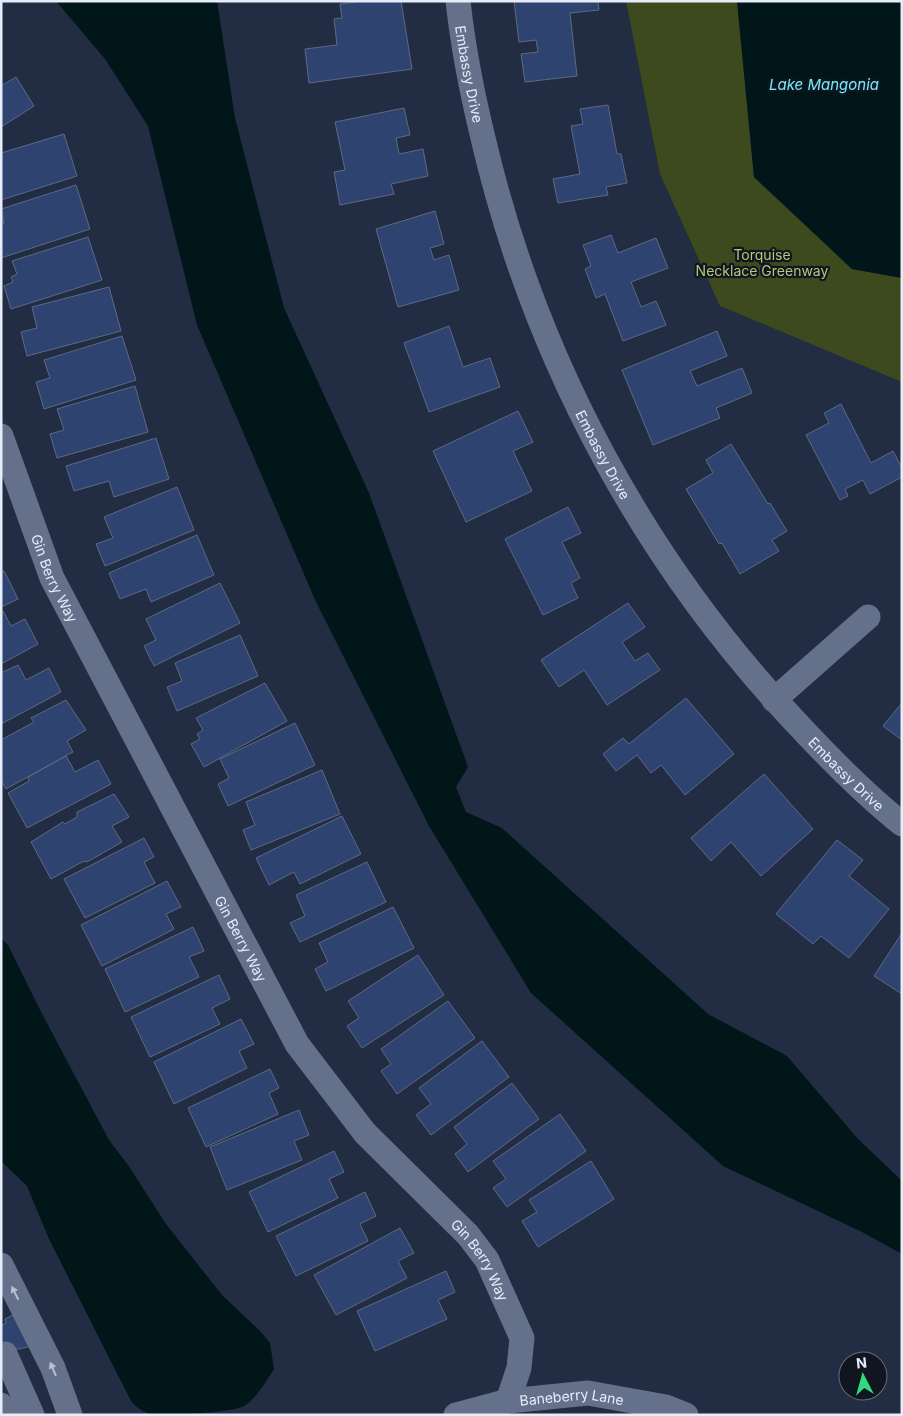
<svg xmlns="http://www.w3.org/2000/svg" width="903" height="1416" viewBox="0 0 903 1416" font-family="Inter,sans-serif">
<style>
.green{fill:#3d4a1e}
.water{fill:#001619}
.building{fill:#2f4370;stroke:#5e6a83}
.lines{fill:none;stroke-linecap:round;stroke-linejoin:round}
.minor{stroke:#65718a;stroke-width:25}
.oneway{fill:#b8c1d3}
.labels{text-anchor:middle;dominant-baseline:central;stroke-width:4.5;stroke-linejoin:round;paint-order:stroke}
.street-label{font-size:14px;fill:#e5ecfa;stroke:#10151f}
.park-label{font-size:14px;fill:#b0ca78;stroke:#10151f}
.water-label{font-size:15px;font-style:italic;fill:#72ecfa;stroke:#10151f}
</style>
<rect width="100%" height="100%" fill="#222c42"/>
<path class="green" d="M626,1h111l17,176 98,92 50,9v104l-182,-76 -60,-132z"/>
<path class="water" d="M56,1h161l18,117 49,190 85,185 99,274 -12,20 10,25 36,16 206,186 79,42 71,83 44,42v73l-40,-22 -139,-66 -192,-173 -102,-167 -113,-224 -119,-277 -49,-199 -43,-67z
M737,1h165v277l-50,-9 -98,-92z
M1,938l7,7 31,63 70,132 19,25 38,59 56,71 38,36 10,12 4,26c-7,11 -20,33 -32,38 -16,6 -76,9 -92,7 -8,-3 -13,-6 -19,-13l-82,-162 -22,-53 -26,-25z"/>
<path class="building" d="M365,1h36l11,68 -103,14 -4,-34 32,-4 -3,-26 8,-1 -2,-14z
M514,1h84l1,9 -29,3 7,63 -52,6 -4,-28 17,-2 -2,-12 -17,2z
M16,77l18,29 -33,21v-41z
M608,105l9,49h4l6,29 -21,4 2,8 -50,8 -5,-24 27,-5 -9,-48 12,-2 -3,-15z
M404,108l6,27 -14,3 3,16 24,-5 5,27 -37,8 3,10 -54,11 -6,-33 11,-2 -10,-48z
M64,134l13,42 -76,24v-47z
M76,185l14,44 -89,29v-34l3,-1 -3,-14z
M435,211l9,33 -14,4 4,12 15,-5 10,35 -61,17 -22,-78z
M611,235l7,18 38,-15 12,30 -37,14 10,25 15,-6 10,24 -43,16 -18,-47 -9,4 -11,-29 6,-3 -8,-21z
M88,237l14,43 -91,29 -7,-23 9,-4 -2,-5 6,-3 -5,-13z
M109,287l12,44 -94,25 -6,-24 16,-4 -5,-21z
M449,326l14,41 27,-9 10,29 -71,25 -25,-69z
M717,331l10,25 -37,15 7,15 45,-18 10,25 -36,15 4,10 -67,27 -31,-75z
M122,336l14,44 -92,29 -8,-27 14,-4 -6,-18z
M135,386l13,46 -91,26 -7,-24 14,-4 -7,-21z
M841,404l30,59 22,-12 9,17v9l-32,17 -7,-14 -18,9 3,7 -8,4 -34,-65 23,-12 -5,-10z
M518,411l15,31 -20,9 19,40 -66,31 -33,-71z
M156,438l13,41 -55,18 -5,-16 -35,10 -8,-25z
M731,444l37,60 2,-1 17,28 -15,9 7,11 -39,23 -18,-31 -3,1 -33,-55 27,-16 -7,-13z
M177,487l17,43 -89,36 -9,-22 17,-6 -9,-21z
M568,507l13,26 -19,9 18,36 -9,5 7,15 -35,17 -38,-76z
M197,535l17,40 -63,27 -5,-13 -26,10 -11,-26z
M4,571l14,28 -17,8v-35z
M220,583l20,40 -86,43 -10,-20 12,-6 -10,-21z
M628,603l17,24 -23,15 13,19 13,-8 12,17 -53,35 -23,-35 -25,17 -18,-27z
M3,611l8,15 14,-7 13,25 -37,20v-52z
M240,635l18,41 -81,35 -10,-24 15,-6 -7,-18z
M18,665l8,15 23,-12 12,24 -60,32v-51z
M265,683l22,38 -83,46 -13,-23 9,-5 -3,-5 6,-4 -7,-12z
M686,698l48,56 -49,41 -24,-30 -10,8 -14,-18 -21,16 -13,-17 20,-16 6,6z
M66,700l20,30 -19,11 6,11 -67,37 -5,-9v-40l33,-18 -3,-4z
M901,704h1v36l-19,-14z
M295,723l20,42 -87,41 -10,-22 11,-6 -9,-19z
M66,756l9,16 23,-12 13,24 -84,44 -19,-35 21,-12 -1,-4z
M322,770l18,44 -89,36 -8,-20 12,-5 -9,-23z
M764,774l49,55 -52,47 -30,-34 -20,19 -20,-23z
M114,794l15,23 -17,9 10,16 -35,20 -3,-1 -33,18 -20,-37 32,-20 2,2 12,-7v-5z
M342,816l19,38 -61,30 -6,-12 -25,13 -13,-27z
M144,838l10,19 -10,5 11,21 -70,35 -21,-39z
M837,840l26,20 -14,16 40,33 -40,49 -28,-22 -8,8 -37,-30z
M367,862l19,40 -86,40 -10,-19 15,-7 -9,-21z
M167,881l14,26 -15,7 8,15 -72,37 -21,-41z
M393,907l21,41 -88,43 -11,-22 13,-7 -9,-19z
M193,927l11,24 -15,6 10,20 -74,35 -20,-43z
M902,933v61l-28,-18z
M418,955l26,40 -82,53 -15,-22 12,-8 -11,-17z
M219,975l11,24 -18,9 8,16 -70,33 -19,-40z
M448,1001l27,37 -78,56 -16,-23 10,-7 -10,-15z
M241,1019l13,25 -15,7 8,17 -73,36 -20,-42z
M482,1041l27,36 -78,58 -15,-20 15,-11 -12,-16z
M270,1069l9,19 -10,5 9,21 -72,33 -18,-39z
M512,1083l27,36 -71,53 -13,-18 12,-10 -13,-17z
M299,1110l10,25 -15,6 8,19 -75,30 -17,-43z
M560,1114l26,37 -79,56 -14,-19 13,-9 -13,-18z
M334,1151l10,21 -15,7 9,19 -70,34 -19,-40z
M591,1161l23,38 -76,48 -16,-26 15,-9 -8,-12z
M365,1192l11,24 -16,8 8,17 -72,35 -20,-40z
M400,1228l14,25 -16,8 9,17 -71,37 -22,-40z
M446,1271l9,21 -17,8 9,19 -72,32 -18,-40z
M19,1312l17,33 -17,4h-5l-13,7v-30l5,-3 -1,-4z"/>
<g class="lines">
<g class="minor">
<path id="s1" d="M458,1c5,46 14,92 25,137 52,223 163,428 321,593 31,33 63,65 98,93"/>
<path id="s2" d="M1,436l51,142 245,466 68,89 103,102 19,25 35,78 -3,30 -11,33"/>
<path d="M774,700l94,-83"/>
<path d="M1,1265l52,103 17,47"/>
<path d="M5,1354l27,61"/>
<path d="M1,1405l5,10"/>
<path id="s3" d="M456,1415l52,-14 80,-8 78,14 20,8"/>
</g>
</g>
<defs><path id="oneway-solid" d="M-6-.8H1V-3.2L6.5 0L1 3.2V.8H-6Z" transform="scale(1.25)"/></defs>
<g class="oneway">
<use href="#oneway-solid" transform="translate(15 1293) rotate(-117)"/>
<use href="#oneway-solid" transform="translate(53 1369) rotate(-113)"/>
</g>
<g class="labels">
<g class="street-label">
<text stroke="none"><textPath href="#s1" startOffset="74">Embassy Drive</textPath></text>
<text stroke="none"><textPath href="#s1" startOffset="479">Embassy Drive</textPath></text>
<text stroke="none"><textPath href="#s2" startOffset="152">Gin Berry Way</textPath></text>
<text stroke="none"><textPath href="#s1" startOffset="882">Embassy Drive</textPath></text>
<text stroke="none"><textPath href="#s2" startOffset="558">Gin Berry Way</textPath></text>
<text stroke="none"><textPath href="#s2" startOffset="962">Gin Berry Way</textPath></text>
<text stroke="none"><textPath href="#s3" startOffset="118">Baneberry Lane</textPath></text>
</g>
<g class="park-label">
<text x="762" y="254">Torquise<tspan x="762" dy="16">Necklace Greenway</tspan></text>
</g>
<g class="water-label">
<text x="824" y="84">Lake Mangonia</text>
</g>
</g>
<rect width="903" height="1416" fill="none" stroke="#e5ecfa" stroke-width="5"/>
<g transform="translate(863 1376) rotate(354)"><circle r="24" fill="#10151f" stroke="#656b77"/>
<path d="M0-4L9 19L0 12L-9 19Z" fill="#34d881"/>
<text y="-8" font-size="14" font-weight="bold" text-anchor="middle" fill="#e5ecfa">N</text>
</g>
</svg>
